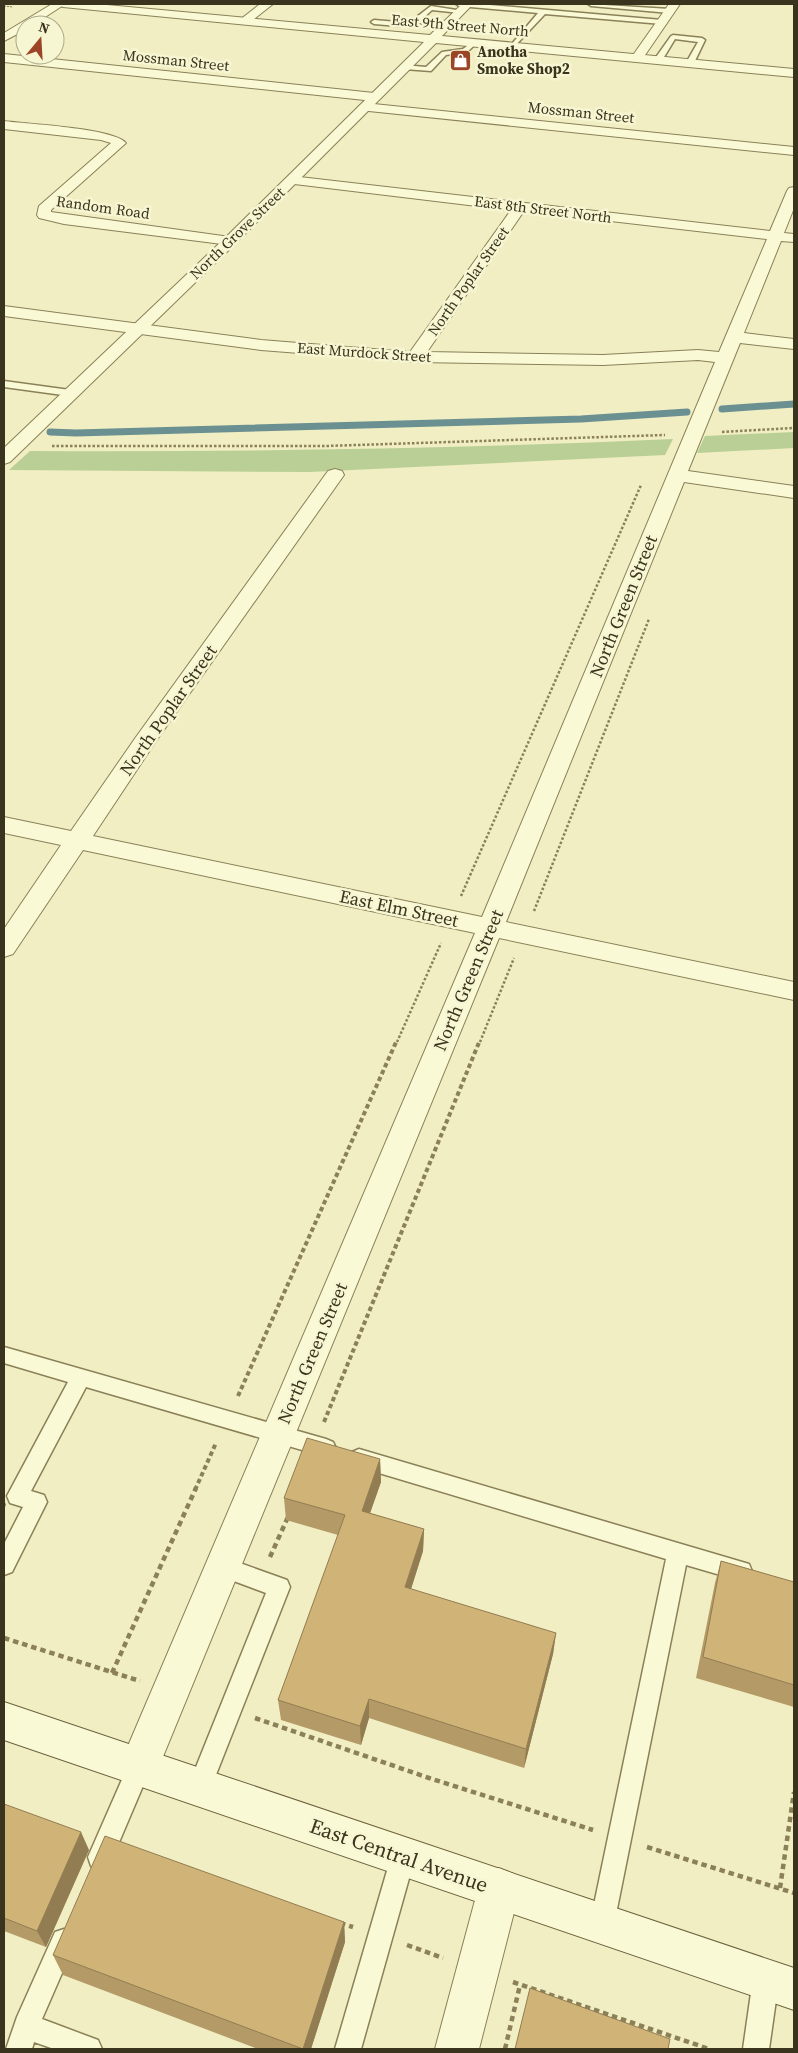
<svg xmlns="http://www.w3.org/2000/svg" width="798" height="2053" viewBox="0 0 798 2053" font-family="'Source Serif 4',serif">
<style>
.green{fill:#b9cf96}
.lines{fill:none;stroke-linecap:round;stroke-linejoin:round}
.stream{stroke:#6b9091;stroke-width:7}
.service-casing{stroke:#8b8058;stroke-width:3}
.minor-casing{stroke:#8b8058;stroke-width:2}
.tertiary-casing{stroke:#8b8058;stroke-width:2}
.secondary-casing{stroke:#6c613c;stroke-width:2}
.path-far3{stroke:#8b8058;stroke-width:1;stroke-dasharray:2 1;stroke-linecap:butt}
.path-far2{stroke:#8b8058;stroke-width:2.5;stroke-dasharray:2.5 2;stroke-linecap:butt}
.path-far1{stroke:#8b8058;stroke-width:4;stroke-dasharray:4.5 3;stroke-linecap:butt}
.path{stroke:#8b8058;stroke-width:4.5;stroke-dasharray:5.5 4;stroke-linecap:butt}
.service{fill:#faf9d6;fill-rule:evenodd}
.minor{fill:#faf9d6;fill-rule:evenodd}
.tertiary{fill:#faf9d6;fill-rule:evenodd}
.secondary{fill:#faf9d6;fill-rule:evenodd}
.wall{fill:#b39a66}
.shaded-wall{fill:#927d53}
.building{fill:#d0b377;stroke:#927d53}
.labels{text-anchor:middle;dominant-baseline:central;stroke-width:5;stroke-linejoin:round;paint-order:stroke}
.far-street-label{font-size:15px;fill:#3a331d;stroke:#f7f6d2}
.far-poi-label{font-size:15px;font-weight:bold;fill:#3a331d;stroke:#f7f6d2;text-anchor:start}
.street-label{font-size:18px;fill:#3a331d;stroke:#f7f6d2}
.near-street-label{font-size:21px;fill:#3a331d;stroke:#f7f6d2}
</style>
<rect width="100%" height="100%" fill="#f0eec2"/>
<path class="green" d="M794,432v16l-97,5 8,-17z
M673,439l-8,16 -355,17 -301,-2 21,-19c215,1 429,-2 643,-12z"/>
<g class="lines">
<path class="stream" d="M722,409l72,-5
M50,432l26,1 505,-14 106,-7"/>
<defs>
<path id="service" d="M456,4h22l184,16 3,2 -3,2 -117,-10 -32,34 -2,-1v-2l27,-32 -79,-7z
M588,4l82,5 3,2 -3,2 -79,-7z
M431,6l32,5 -3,2 -28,-3 -11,10 29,2 1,1 -3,2 -31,-2 -6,4 -37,-3 -3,-2 3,-2 35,3 1,-3 4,-1z
M673,35l29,3 3,2 -12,25 -7,-2 12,-21 -23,-3 -14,23 -7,-2 17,-24z
M474,41l3,2 -10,9 -21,3 -15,16 -27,-2 -4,-2 4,-2 22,2 16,-15 21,-3z
M4,381l66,9 5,3 -5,3 -66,-9z
M4,1347l322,92 7,3 3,6 -3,6 -7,3 -240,-70 -55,104 13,4 3,7 -35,70 -8,3v-31l19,-37 -13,-4 -3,-7 61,-114 -64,-19z
M359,1449l390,115 3,7 -3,7 -8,3 -55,-16 -72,359 -3,9 -9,3 -9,-3 -3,-9 76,-365 -307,-92 -7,-3 -3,-6 3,-6z
M223,1557l64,23 3,7 -82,208 -8,4 -8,-4 -4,-8 78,-194 -51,-19 -3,-7 3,-7z
M139,1755l8,4 4,8 -42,99 -9,3 -9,-3 -3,-9 43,-98z
M403,1845l9,3 3,9 -54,192h-26l56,-192 3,-9z
M64,1929l9,3 3,9 -34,78 56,21 4,9h-48l-20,-7 -2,7h-26l11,-32 38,-85z
M766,1966l9,4 4,9 -10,70h-26l10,-70 4,-9z"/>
<path id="minor" d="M52,4h13l-32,21h-8v5l-21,11v-8z
M260,4h13l-24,19h-8l-2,-2 2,-2z
M669,4h11l-39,57h-8l-2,-3z
M4,54l370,39 6,4 -6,4 -370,-39z
M364,103l430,44v8l-435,-45 -1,-3z
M4,121c22,3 110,7 122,22l-75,67v2l179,25 5,1 2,3 -2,3 -5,1 -166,-21 -25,-6 -2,-3 2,-9 72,-63 -10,-3 -97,-11z
M291,176l479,55 17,-40 2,-3 5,-1v21l-10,25 10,1v8l-13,-1 -37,92 50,6v10l-54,-6 -52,128 106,15v12l-110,-16 -178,440 288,60v18l-295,-62 -346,843 -14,6 -14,-6 -6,-14 356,-834 -392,-83 -70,104 -9,3v-28l57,-84 -57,-12v-16l67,14 65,-94 192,-266 7,-2 7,2 2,4 -190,269 -61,92 389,81 233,-555 -17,-2 -95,5 -188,-3 -154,-12 -257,-34v-10l257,34 149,12 101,-142 -225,-27 -2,-3zM524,211l243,28 -48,113 -21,-2 -95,5 -176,-3z
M499,1868l15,6 6,15 -41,160h-44l43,-160 6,-15z"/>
<path id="tertiary" d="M57,4h39l334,31 32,-31h11l-31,32 352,33v8l-358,-34 -201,201 -225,218 -6,2v-16l221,-210 199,-196 -361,-35z"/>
<path id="secondary" d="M4,1702l790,266v42l-790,-270z"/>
</defs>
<use href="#service" class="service-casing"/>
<use href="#minor" class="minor-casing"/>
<use href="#tertiary" class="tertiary-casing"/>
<use href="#secondary" class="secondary-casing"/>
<path class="path-far3" d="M4,6l9,1"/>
<path class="path-far2" d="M722,432l72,-4
M52,446h274l339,-11
M461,896l180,-411
M534,911l115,-292
M397,1042l44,-99
M480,1042l34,-84"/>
<path class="path-far1" d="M238,1396l159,-356
M324,1422l156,-382
M195,1490l21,-47"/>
<path class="path" d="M270,1557l18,-40
M4,1638l136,43
M112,1673l84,-185
M255,1718l174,60 164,52
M647,1847l147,46
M780,1888l14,-96
M340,1923l13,4
M407,1945l36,13
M513,1982l196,67
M505,2049l15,-64"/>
<use href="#service" class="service"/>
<use href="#minor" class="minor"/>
<use href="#tertiary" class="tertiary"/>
<use href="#secondary" class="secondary"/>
</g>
<path class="wall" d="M380,1459l1,23 -11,31 54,16 -1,22 -12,38 145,44 -3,21 -29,114 -155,-50 -8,27 -80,-25 -3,-20 60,-165 -52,-15 -2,-22z
M721,1561l73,21v125l-98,-29 19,-95z
M4,1804l85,46 -43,97 -42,-16z
M344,1922l1,20 -34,107h-53l-195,-74 -10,-20z"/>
<path class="shaded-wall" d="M380,1459l1,23 -18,51 -1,-22z
M4,1499l2,6 -2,4z
M424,1529l-1,22 -18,57v-21z
M556,1633l-3,21 -29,114 2,-19z
M369,1699v19l-8,27 -1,-19z
M81,1832l8,18 -43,97 -9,-16z
M344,1922l1,20 -34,107h-8z"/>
<path class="building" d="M307,1438l73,21 -18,52 62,18 -19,58 151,46 -30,116 -157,-50 -9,27 -82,-26 67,-185 -61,-17z
M721,1561l73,21v103l-91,-28z
M4,1804l77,28 -44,99 -33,-13z
M105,1836l239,86 -41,127 -250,-94z
M530,1988l140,51 -2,10h-153z"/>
<defs>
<symbol id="shop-square" viewBox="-11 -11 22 22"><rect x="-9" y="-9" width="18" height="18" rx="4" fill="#9c4426" stroke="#f7f6d2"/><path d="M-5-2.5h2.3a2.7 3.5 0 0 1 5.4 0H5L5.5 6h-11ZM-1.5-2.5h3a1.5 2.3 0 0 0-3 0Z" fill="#fff"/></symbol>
</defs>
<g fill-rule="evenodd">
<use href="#shop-square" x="448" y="48" width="25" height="25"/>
</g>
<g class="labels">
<g class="far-street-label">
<text transform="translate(460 25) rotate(5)">East 9th Street North</text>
<text transform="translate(176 60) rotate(6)">Mossman Street</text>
<text transform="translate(581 112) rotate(6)">Mossman Street</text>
<text transform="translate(103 207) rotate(8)">Random Road</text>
<text transform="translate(543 209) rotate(7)">East 8th Street North</text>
<text transform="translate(237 233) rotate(-44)">North Grove Street</text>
<text transform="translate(468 281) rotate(-55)">North Poplar Street</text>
<text transform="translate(364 352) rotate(4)">East Murdock Street</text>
</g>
<g class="far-poi-label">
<text x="477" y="51">Anotha<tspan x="477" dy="17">Smoke Shop2</tspan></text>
</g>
<g class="street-label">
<text transform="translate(623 606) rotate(-68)">North Green Street</text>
<text transform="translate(168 710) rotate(-55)">North Poplar Street</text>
<text transform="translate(399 908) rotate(12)">East Elm Street</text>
<text transform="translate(468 980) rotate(-67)">North Green Street</text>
<text transform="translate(312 1353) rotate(-67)">North Green Street</text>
</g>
<g class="near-street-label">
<text transform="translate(399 1855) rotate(19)">East Central Avenue</text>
</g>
</g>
<rect width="798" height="2053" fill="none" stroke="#3a331d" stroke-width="10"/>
<g transform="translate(40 40) rotate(18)"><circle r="24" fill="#f7f6d2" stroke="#aba88a"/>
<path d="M0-4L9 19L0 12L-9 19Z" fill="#9c4426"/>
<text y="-8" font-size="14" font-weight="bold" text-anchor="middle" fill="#3a331d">N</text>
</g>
</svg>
